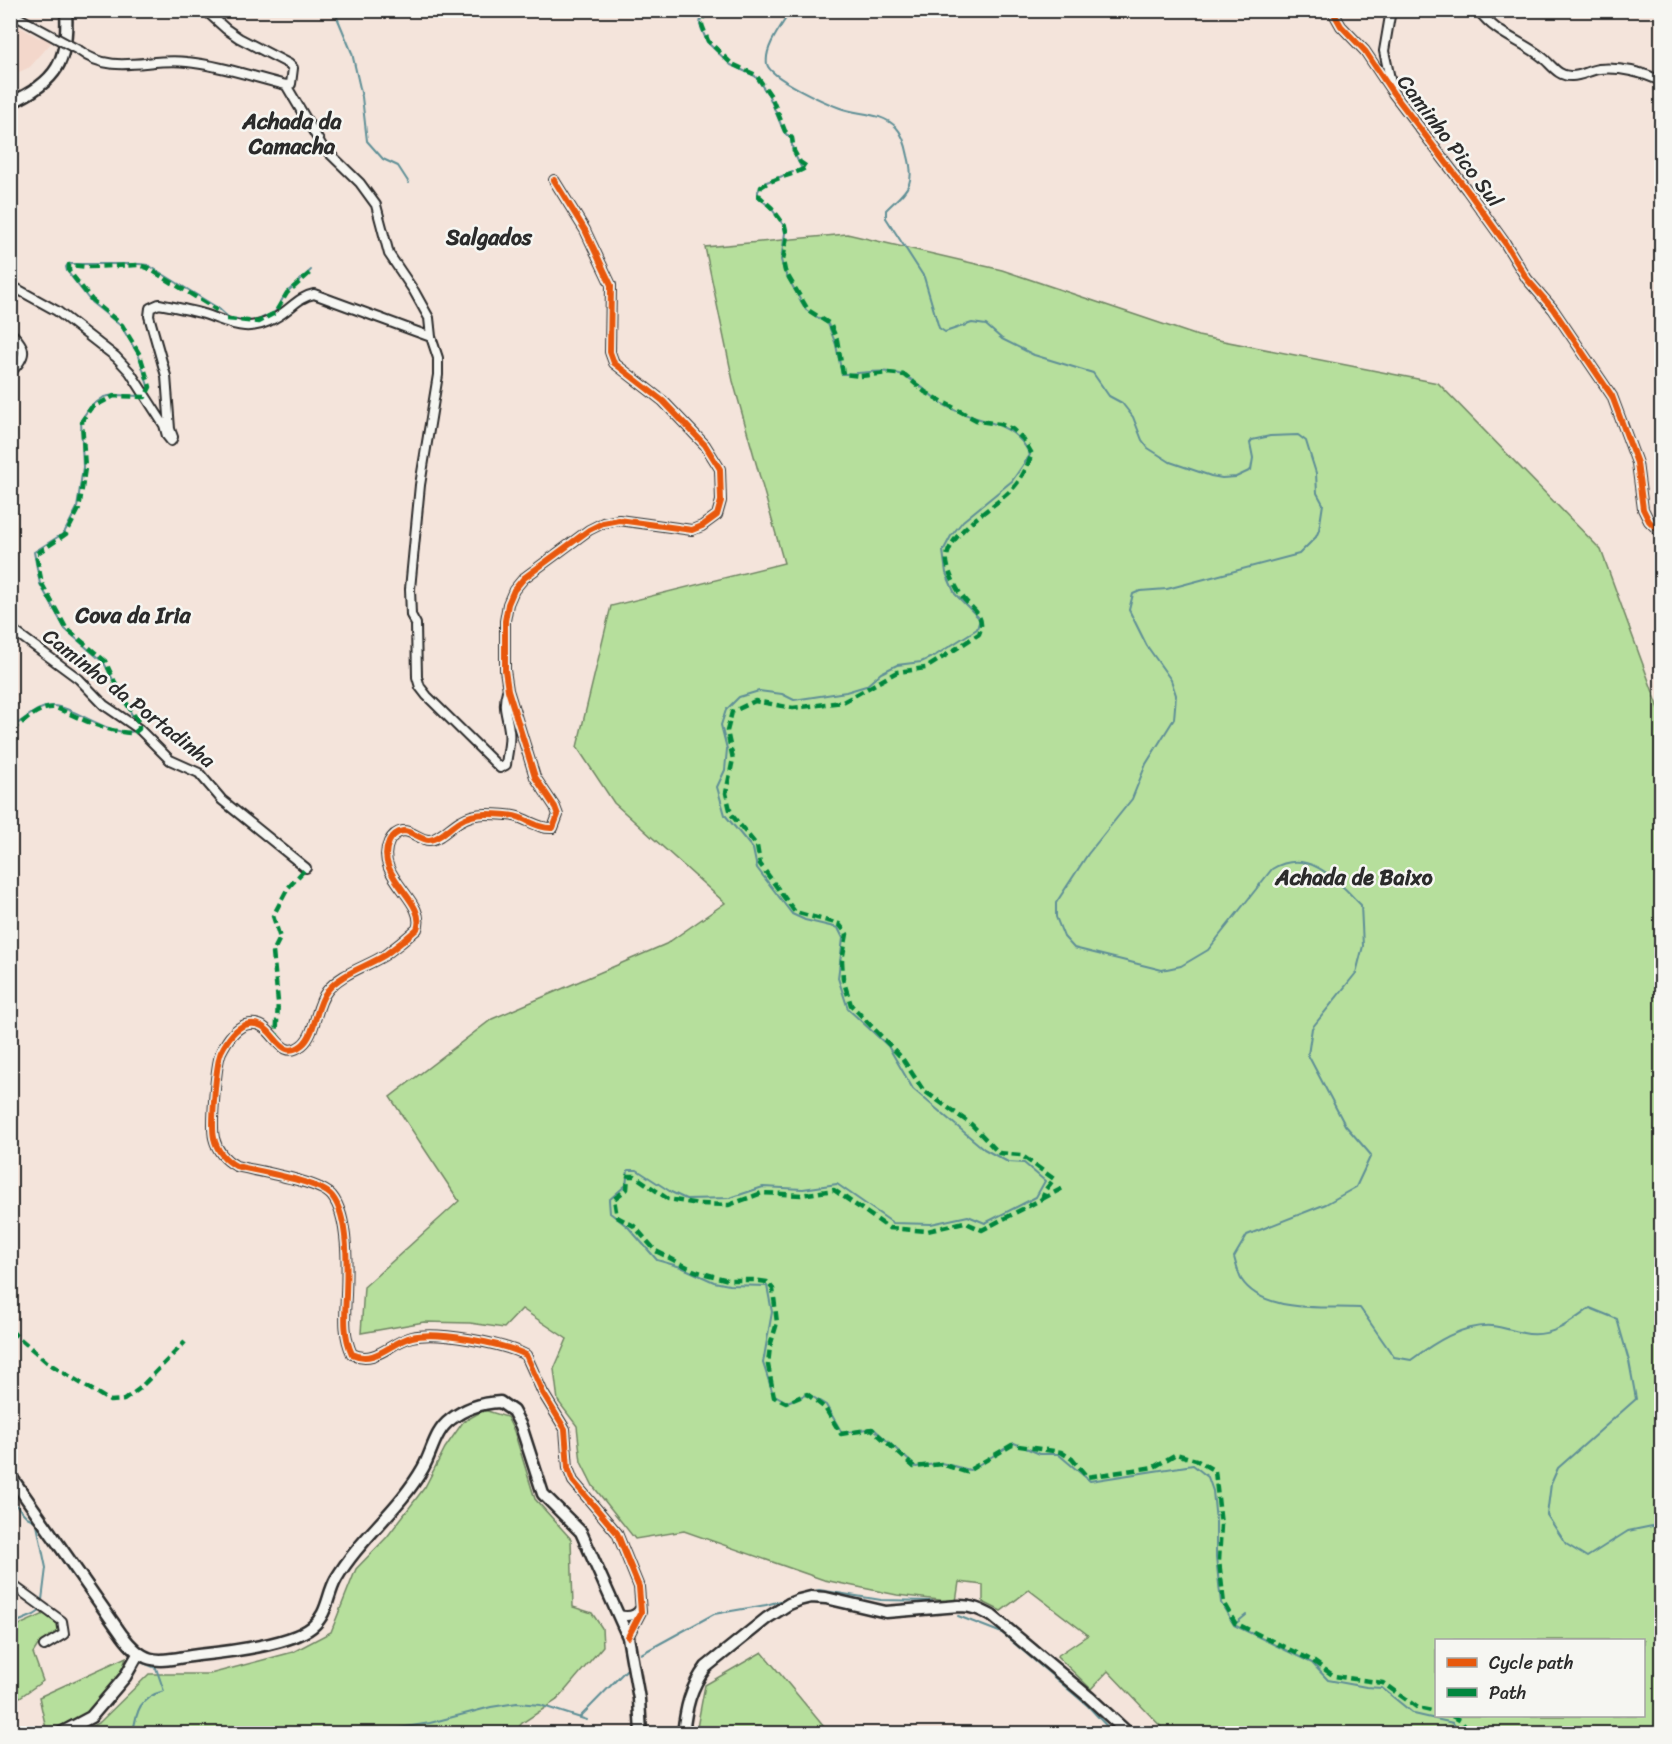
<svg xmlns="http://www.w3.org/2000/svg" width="1672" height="1744" viewBox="0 0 1672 1744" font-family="Sriracha,sans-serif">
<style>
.built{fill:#f3d7cb}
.green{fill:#b6df9c;stroke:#708564;stroke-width:1.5;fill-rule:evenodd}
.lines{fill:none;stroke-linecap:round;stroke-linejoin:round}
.stream{stroke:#5f8f96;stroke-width:2}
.street-casing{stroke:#2b2b2b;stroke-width:12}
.secondary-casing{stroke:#2b2b2b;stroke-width:15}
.street{stroke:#f6f6f2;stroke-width:8}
.secondary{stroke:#f6f6f2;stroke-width:10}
.street-bridge-casing{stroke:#2b2b2b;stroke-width:12;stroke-linecap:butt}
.street-bridge{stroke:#f6f6f2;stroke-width:8}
.quiet{stroke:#00873e;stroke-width:4.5;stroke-dasharray:9 4.5;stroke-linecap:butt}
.cycleway-casing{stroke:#f6f6f2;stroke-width:10}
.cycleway{stroke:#e8590c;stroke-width:6}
.labels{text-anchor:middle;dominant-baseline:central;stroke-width:5;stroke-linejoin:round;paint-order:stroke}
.street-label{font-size:21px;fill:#2b2b2b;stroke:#f6f6f2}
.neighbourhood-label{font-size:22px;font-weight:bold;fill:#2b2b2b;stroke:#f6f6f2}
</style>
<rect width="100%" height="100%" fill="#f4e4db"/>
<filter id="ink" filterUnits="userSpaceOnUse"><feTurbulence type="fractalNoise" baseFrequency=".0167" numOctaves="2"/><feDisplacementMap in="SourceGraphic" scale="12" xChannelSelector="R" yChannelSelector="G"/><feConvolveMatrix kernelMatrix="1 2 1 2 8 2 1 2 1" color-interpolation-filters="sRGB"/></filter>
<g filter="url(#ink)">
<path class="built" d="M20,27l19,11 3,-2 10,6 -22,25 -13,6 -6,-1v-41z"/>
<path class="green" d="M847,234l155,36 196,66 240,47 163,167 60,164v1019h-494l-59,-62 -17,18 -34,-33 31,-21 -59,-45 -28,21 -18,-9v-17l-24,-3 -3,20 -59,-7 -73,-15 -140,-49 -49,8 -42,-53 -12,-24 -4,-36 -19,-25 -4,-32 13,-30 -45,-30 -18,19 -34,-5 -46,-1 -63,11 3,-46 95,-86 -69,-104 102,-78 174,-75 59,-41 -111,-100 -37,-56 34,-141 173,-43 -51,-182 -28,-134zM1436,1640h208v76h-208z
M484,1410l23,7 7,14 21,68 36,40 2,68 19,6 10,15 1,18 -46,54 -35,23 -8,10h-435l21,-11 49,-48h61l83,-22 38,-20 25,-63 31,-32 38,-50 20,-39 18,-26z
M44,1614l11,8 5,6 -1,5 -21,12 -5,8 10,28 -23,16 -9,1 -1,-69z
M762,1652l67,81h-133l9,-48z
M126,1657l-5,18 -32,38 -42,20 -8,-36z"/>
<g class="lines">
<path class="stream" d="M334,10l18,43 10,44 5,44 16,18 15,7 11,17
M702,10l-2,15 7,17 24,23 24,11 14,20 15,36 7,7 2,12 9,18
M791,10c-8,14 -27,37 -24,54 3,14 59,39 73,44 19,7 41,4 56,19 7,7 10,19 12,29 8,31 -2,34 -22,54v8l38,59 15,51 6,4 27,-9 14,2 16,14 32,16 59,18 16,23 13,7 11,14 9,23 6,8 22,14 41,14 11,2 14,-1 15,-7 2,-12 -3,-15 2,-3 18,-4 28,-1 8,6 4,13 6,19 1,20 6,11 -4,26 -3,7 -17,17 -132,35 -27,2 -7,3 -4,16 18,36 24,34 5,15 -2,24 -28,45 -14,35 -44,55 -32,49v14l8,20 10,11 88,22 19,-4 27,-16 64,-81c37,-22 64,11 89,36l2,41 -7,27 -44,55 -4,27 37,70 26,30 -15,32 -30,17 -79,31 -13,22c2,7 4,16 7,22 22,35 83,27 119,29l34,49 17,3c23,-17 51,-36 81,-34 10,1 21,5 31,7 27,6 47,-10 67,-25l27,11 12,42 7,38 -78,69 -7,16 -4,31 19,29 21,13 41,-26 34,-7
M793,172l-29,11 -6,8v6l13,11 13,18 1,7 -4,27 3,11 22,39 22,14 8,21 6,29c20,0 44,-7 63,2 15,7 27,22 41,30 31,18 68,12 84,49l-18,26 -49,40 -12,15 -8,15 3,22 9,21 25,25 -3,10 -41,26 -15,7 -24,3 -16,8 -15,13 -20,6 -52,8 -12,-6 -23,-3 -20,6 -13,13 -5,15 6,24 -2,21 -8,17 8,28 28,34 4,19 35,46 13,6 33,8 5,10 -5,40 10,31 40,37 25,43 71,60 24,13 16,1 21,18 -9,16 -51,26 -17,-7 -37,8 -38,-1 -56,-39 -34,5 -40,-2 -33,11 -44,1 -15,-7 -34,-22h-9l-2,15 -17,15 1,13 18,14 29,33 24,7 33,15 15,3 38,1 5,26 -9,51 10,31 14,8 21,-8 18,11 16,28 31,-5 43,39 25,-4 29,7 44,-27 26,11h18l32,27 103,-16 15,12 5,14 3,31v35l5,46 13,22 78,38 16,17 38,7 16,1 32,26 39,9 7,11
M146,392l2,-6 -9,-30 -18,-30 -30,-24 -24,-31 -1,-4 2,-3h71l9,1 70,43 11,10 23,3 6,-1 17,-8 11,-19 25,-23
M137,724l-33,-61 -39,-34 -25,-45 -6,-32 30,-19 13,-25 6,-41 -2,-47 9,-13 14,-10 10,-2 27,1
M10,728c15,-7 24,-21 42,-22 21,-1 63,35 84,24
M10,1499l17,18 10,5 32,49 25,33
M37,1525l9,43 -4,32 1,4
M811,1592l8,-2 62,10 51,1
M958,1616l44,17 86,73 26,28
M10,1625l24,-10 9,-6
M1234,1625l12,-10
M641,1654l73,-40 52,-9 25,-7
M580,1717l48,-49
M133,1734c3,-23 7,-37 31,-43l-8,-23 -18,-7
M363,1734l67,-11 61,-16 26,-4 23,2 47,15
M579,1734l3,-5"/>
<defs>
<path id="street" d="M205,10l21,19 13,9 50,26 4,4 -2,16 -5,1
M1332,10l9,16 24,25 28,42 74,97 38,53 22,36 26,30 59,87 25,67 6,46 6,12 13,13
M1391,10l-7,41 9,41
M1478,10c20,26 41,29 64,47 9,7 16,20 30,19 9,0 18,-6 27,-7 20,-2 45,3 63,13
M10,13l46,25
M80,51c32,25 70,6 107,11 33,3 66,15 99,23l36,61 38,37 16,22 13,49 25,37 15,27 2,19 7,21v17l-18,110 -10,104 1,26 5,9 1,53 3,10 7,9 73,72 6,-3c1,-12 5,-23 3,-35 -2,-16 -7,-22 -2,-39
M554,180l31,50 26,55 -1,67 4,11 49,38 42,44 15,24 1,32 -4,14 -15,11 -10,4 -73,-10 -16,3 -14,7 -65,48 -10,12 -6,14 -3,17v49l3,20 27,87 20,30 3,8 -5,13c-13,1 -23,-7 -35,-11 -10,-3 -22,-3 -32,-3 -9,0 -18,2 -26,7 -9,5 -21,19 -31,19 -9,0 -16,-9 -26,-9 -6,1 -11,5 -14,11 -16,34 39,59 28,87 -10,9 -21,18 -32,26 -19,12 -44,18 -58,36 -12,15 -11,43 -25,54 -26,20 -27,-30 -57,-20 -11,4 -19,17 -24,27 -5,12 -10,73 -7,86 3,13 11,22 22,28 20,5 84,15 96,30 17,21 15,73 14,99 -1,20 -3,40 6,59 24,11 38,-12 60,-17 25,-6 90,6 114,18l17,38 22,36 3,39 5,13 44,52 22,54 2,25 -13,25
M10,285l47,26 59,46 14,15 34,53 3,11 4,5
M10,332c18,16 17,24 0,41
M171,441l2,-4 -3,-8 -4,-53 -17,-60 1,-8 9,-4c15,3 31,6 45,10 27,9 43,20 71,4 14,-7 23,-21 39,-24l117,43
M10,628l69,51 25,26 35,24 31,31 29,13 23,27 84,68
M10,1583l52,38 2,13 -20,12
M619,1615c8,2 17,2 21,-7"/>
<path id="secondary" d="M10,103c47,-21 59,-42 56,-93
M10,1475l112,160c25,34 38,25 76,20 29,-3 92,-10 114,-28 16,-13 15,-32 24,-48 24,-41 64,-70 87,-111 9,-16 12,-37 27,-48 15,-12 31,-17 50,-18l13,9 8,15 22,68 38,38 47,105 11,62 2,35
M59,1734l32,-17 34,-40 13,-23
M683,1734c3,-26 7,-46 23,-67l61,-49 22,-14 10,-4 12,-3 15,1 60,14 73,-6c14,0 22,4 33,10l97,81 40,37"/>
</defs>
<use href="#street" class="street-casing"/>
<use href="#secondary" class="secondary-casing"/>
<use href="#street" class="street"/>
<use href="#secondary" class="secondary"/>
<defs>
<path id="street-bridge" d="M56,38l24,13"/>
</defs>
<use href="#street-bridge" class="street-bridge-casing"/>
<use href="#street-bridge" class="street-bridge"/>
<path class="quiet" d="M704,10l-2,15 6,16 24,23 24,11 15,21 14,35 7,7 2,13 6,11 7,5c-15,9 -32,10 -46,20l-2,9 13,12 13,18 2,9 -4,26 2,10 23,39 22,14 7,16 6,34 17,2 27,-3 18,2 20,17 53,29 22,3 12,5 11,10 9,15c-5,12 -9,23 -18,33 -20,22 -60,40 -67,69 -2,11 8,30 14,39 9,14 26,19 18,39l-53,34 -29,4 -54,30 -50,6 -38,-7 -23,11 -5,19 6,28 -7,34 5,21 26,32 3,18 35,48 44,12 8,10 -5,26 1,19 8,26 51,53 21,32 48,34 28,29 22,2 33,24 -8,10 -4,10 -60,31 -18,-8 -36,9 -39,-3 -55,-38 -33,5 -39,-2 -33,12 -31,-1 -30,-5 -33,-23h-7l-1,13 -13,10 3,18 17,9 22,25 39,20 33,9h26l13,2 6,7 4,34 -7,23 -2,19 6,32 12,6 21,-9 18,14 16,26 31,-5 42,38 27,-3 25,8 46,-27 49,7 11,7 15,18 67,-10 22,-13 20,6 19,11 6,54 -2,36 5,43 11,19 78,38 21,15 49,7 35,25 18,4
M227,319l31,3 13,-7 4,-2 12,-20 24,-21
M10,730c17,-8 26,-24 46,-22 25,10 51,25 78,25l5,-4v-6l-20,-32 -14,-30 -39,-33 -24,-44 -6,-30 30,-20 13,-25 6,-41 -3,-47 9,-13 23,-12 31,1 5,-10 -10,-32 -18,-30 -30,-25 -23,-29v-6l19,2 51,-2 9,3 69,42
M276,1042l2,-40 -5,-50 7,-14 -7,-22 15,-28 18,-20
M1042,1199l23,-12
M10,1330l38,33 62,38 14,-1 15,-11 46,-47
M1452,1716l9,5 9,13"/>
<defs>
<path id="cycleway" d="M1332,10l9,16 24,25 28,42 74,97 38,53 22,36 26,30 59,87 25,67 6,46 6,12 13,13
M554,180l31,50 26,55 -1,67 4,11 49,38 42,44 15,24 1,32 -4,14 -15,11 -10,4 -73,-10 -16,3 -14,7 -65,48 -10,12 -6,14 -3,17v49l3,20 27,87 20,30 3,8 -5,13c-13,1 -23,-7 -35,-11 -10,-3 -22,-3 -32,-3 -9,0 -18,2 -26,7 -9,5 -21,19 -31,19 -9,0 -16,-9 -26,-9 -6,1 -11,5 -14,11 -16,34 39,59 28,87 -10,9 -21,18 -32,26 -19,12 -44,18 -58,36 -12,15 -11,43 -25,54 -26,20 -27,-30 -57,-20 -11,4 -19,17 -24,27 -5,12 -10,73 -7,86 3,13 11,22 22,28 20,5 84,15 96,30 17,21 15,73 14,99 -1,20 -3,40 6,59 24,11 38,-12 60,-17 25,-6 90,6 114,18l17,38 22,36 3,39 5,13 44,52 22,54 2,25 -13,25"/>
</defs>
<use href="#cycleway" class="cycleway-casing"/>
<use href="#cycleway" class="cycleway"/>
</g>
</g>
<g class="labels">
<g class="street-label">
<text transform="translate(1450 141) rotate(53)">Caminho Pico Sul</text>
<text transform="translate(129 698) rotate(38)">Caminho da Portadinha</text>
</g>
<g class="neighbourhood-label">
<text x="292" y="121">Achada da<tspan x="292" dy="25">Camacha</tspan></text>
<text x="489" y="237">Salgados</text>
<text x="133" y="615">Cova da Iria</text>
<text x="1354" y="877">Achada de Baixo</text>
</g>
</g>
<rect width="1672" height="1744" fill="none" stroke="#f6f6f2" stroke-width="36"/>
<rect x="18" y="18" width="1636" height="1708" fill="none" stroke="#2b2b2b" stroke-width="2" filter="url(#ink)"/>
<rect x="1435" y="1639" width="210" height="78" fill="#f6f6f2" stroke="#a5a5a2" stroke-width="1.5"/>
<rect x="1447" y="1658" width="30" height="9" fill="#e8590c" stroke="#a5a5a2" stroke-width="1.5"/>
<text x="1489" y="1669" font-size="18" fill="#2b2b2b">Cycle path</text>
<rect x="1447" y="1688" width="30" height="9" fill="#00873e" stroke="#a5a5a2" stroke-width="1.5"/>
<text x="1489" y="1699" font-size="18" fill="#2b2b2b">Path</text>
</svg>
